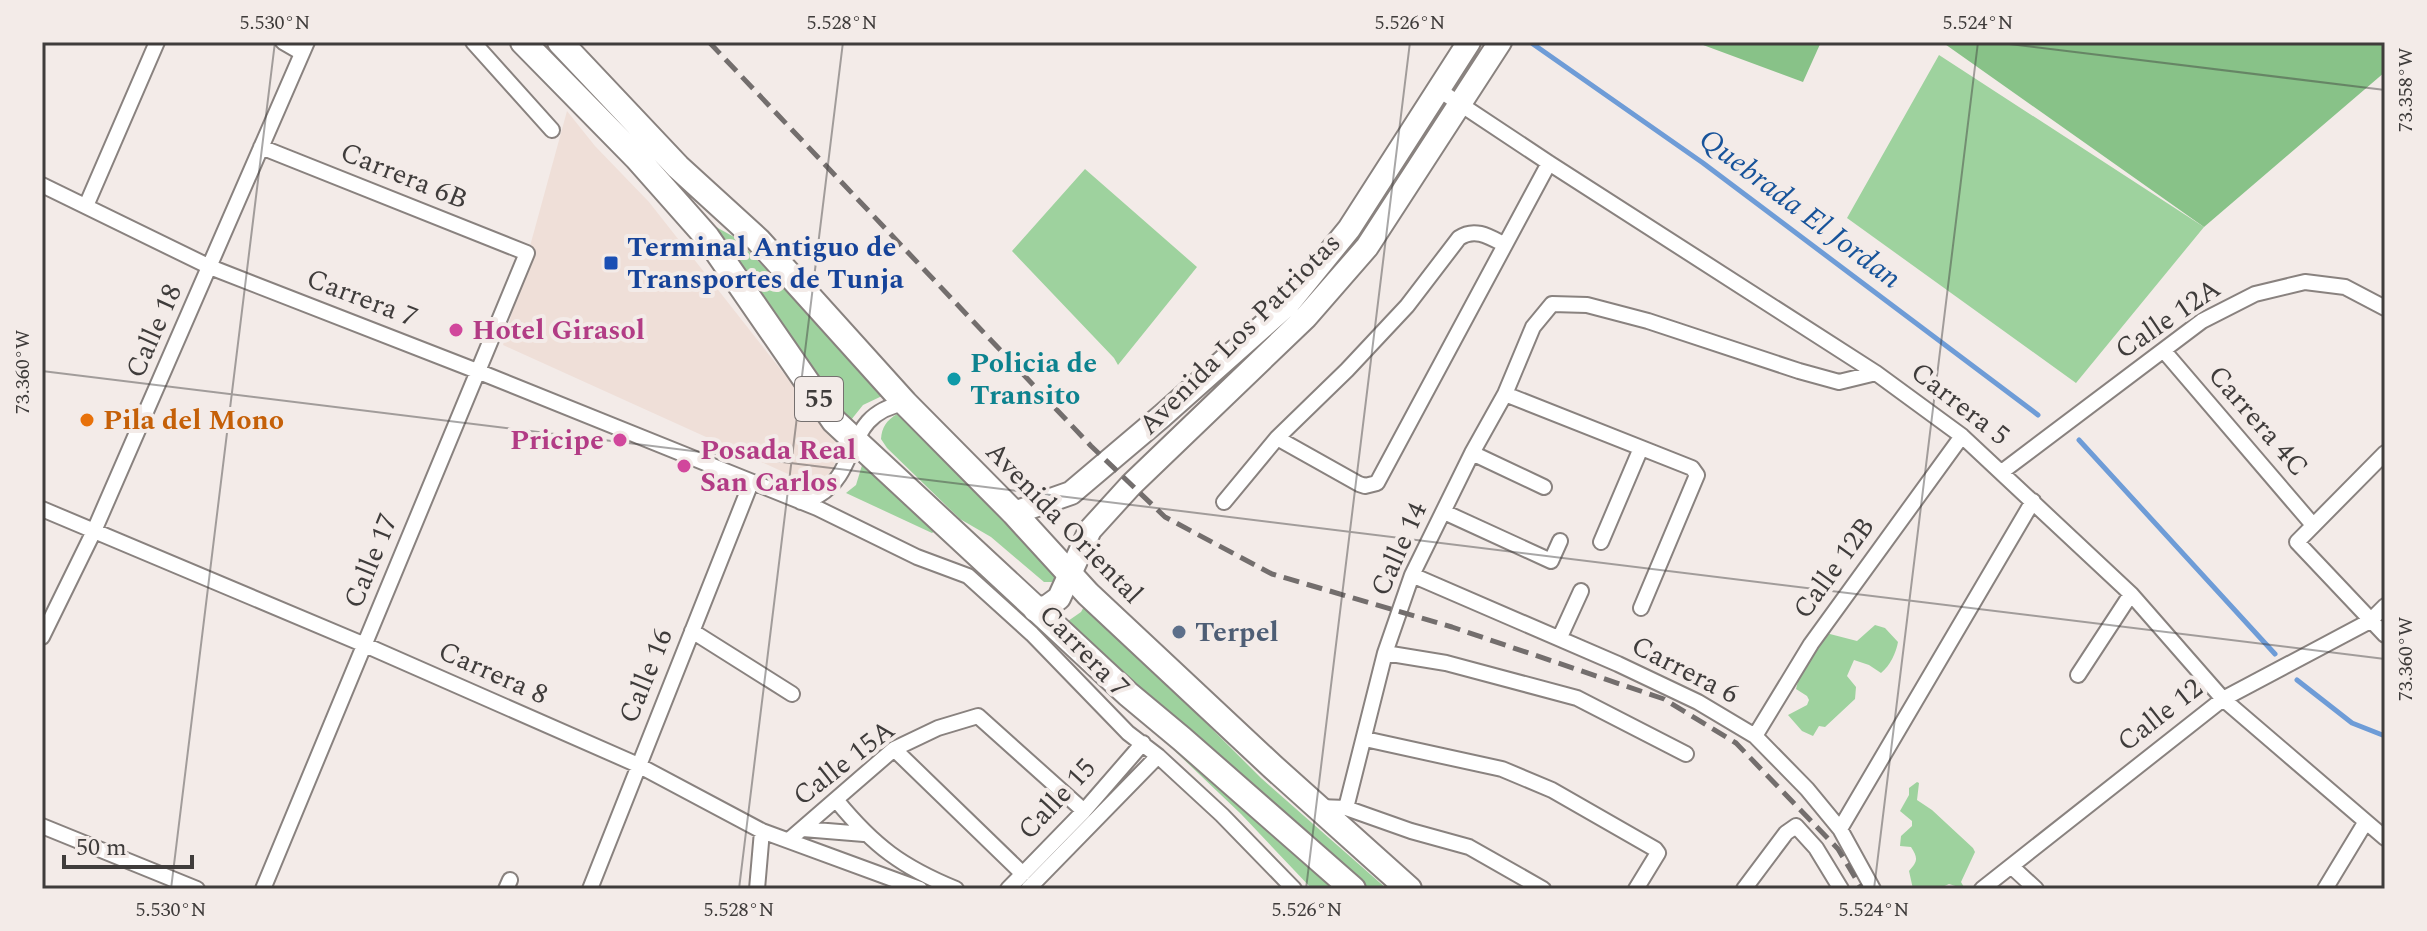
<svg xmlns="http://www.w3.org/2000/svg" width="2427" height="931" viewBox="0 0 2427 931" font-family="Spectral,serif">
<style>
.built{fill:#efdfd8}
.green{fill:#9ed29e}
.forest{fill:#88c288}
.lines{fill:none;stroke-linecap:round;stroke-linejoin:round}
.stream{stroke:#6e9cd7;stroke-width:5}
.street-casing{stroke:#89827f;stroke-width:18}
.secondary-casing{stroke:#89827f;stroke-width:26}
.primary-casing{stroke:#89827f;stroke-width:28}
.street{stroke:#fff;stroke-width:14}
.secondary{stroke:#fff;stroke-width:22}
.primary{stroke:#fff;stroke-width:24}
.rail{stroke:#736e6d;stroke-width:5;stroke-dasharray:16 8;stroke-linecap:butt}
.ticks{fill:none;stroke:#3f3c3b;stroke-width:2;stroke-opacity:0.45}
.transit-dot{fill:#1a4fb4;stroke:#f3ebe8;stroke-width:3}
.hotel-dot{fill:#d1479c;stroke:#f3ebe8;stroke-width:3}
.culture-dot{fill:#0f9aa8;stroke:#f3ebe8;stroke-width:3}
.food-dot{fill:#e8710a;stroke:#f3ebe8;stroke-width:3}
.service-dot{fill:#5c6f8a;stroke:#f3ebe8;stroke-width:3}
.labels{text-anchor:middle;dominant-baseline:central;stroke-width:8;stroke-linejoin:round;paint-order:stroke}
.shield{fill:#f3ebe8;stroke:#75706f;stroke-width:2}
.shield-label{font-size:26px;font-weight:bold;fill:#3f3c3b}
.street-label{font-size:28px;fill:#3f3c3b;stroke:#f3ebe8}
.transit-label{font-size:28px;font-weight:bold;fill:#164399;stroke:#f3ebe8;text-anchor:start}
.hotel-label{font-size:28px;font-weight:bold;fill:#b23c85;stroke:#f3ebe8;text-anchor:start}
.culture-label{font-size:28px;font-weight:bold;fill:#0d838f;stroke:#f3ebe8;text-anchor:start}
.food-label{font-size:28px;font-weight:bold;fill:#c56008;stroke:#f3ebe8;text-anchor:start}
.service-label{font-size:28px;font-weight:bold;fill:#4e5e75;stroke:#f3ebe8;text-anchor:start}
.water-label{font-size:30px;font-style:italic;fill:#17539a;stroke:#f3ebe8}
.neatline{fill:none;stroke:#3f3c3b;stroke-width:3}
.ticks-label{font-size:20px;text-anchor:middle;fill:#3f3c3b}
</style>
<rect width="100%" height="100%" fill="#f3ebe8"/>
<path class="built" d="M567,111l28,35 54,56 188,239 -3,30 -24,13 -307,-139z"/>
<path class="green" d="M1939,55l265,172 -128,156 -229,-165z
M1085,169l112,98 -79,98 -4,-7 -102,-107z
M675,187h4l37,40 20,11 148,155 -2,3 -19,9 -12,15 -5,-1z
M897,414l10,3 152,154 -4,11h-11l-53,-45 -31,-18 -73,-71 -6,-9c1,-12 5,-18 16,-25z
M863,462l73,68 -4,3 -86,-40 10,-8z
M1086,603l175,175 126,111h-20l-113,-105 -171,-145 -14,-14 -1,-4 13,-9z
M1875,625l10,3 13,14c-2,11 -8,24 -17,31l-12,-8 -15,-5 -7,16 9,11 -1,12 -30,28 -6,-1 -6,10 -11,-5 -14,-16 19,-10 2,-5 -2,-4 -11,-7 4,-16 26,-40 31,8z
M1049,631l299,258h-36l-71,-75z
M1917,782l2,1 -2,17 15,10 41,38 2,4 -14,30 4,7 -16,-5 -11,5h-25l-4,-18c9,-10 9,-13 2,-24l-11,-1 1,-10 11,-10v-5l-12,-10 9,-16v-7z"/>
<path class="forest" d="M1695,42h126l-18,40z
M1942,42h443v30l-181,155z"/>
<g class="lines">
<path class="stream" d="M1533,44l170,119 335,252
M2079,440l196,214
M2297,680l55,43 33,13"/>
<defs>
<path id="street" d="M283,42l19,11
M473,42l79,88
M1439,90l110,73 327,210 86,63 169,158 92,105 162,139
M261,147l266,106 -264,636
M42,185l168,82 267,104 340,137 100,49 51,19 64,58 96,99 30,23 64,59 72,74
M86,206l71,-164
M2164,351l149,174
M1505,394l187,74 5,7 -56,133
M1277,438l70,-68 60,-64 52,-68c16,-11 31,-1 46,7
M1472,453l72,34
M2385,453l-88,89 88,93
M2003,471l199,-150 53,-27 50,-12 40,5 40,21
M801,502c6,-2 13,-4 18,-7 42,-25 24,-81 86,-92
M1224,502l53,-64 82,46 6,2 12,-3 172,-320
M42,509l323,136 273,120 124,66 158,58
M1444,512l107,49 9,-20
M1601,542l40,-94
M1412,575l206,89 80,38 57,34 52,53 33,40 33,60
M692,631l100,63
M42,637l52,-106 213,-489
M1560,637l21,-46
M1385,653l61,10 131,35 109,56
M2078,675l53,-81
M1755,736l56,-92 151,-208
M1365,739l137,30 50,21 103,59 3,4 -22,36
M894,749l129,125
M837,801c37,45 65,66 119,88
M1319,807l27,1 39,-155 27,-78 60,-122 33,-59 28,-67 19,-23 35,1 61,16 151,50 40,11 37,-9
M1346,808l65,23 58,16 74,42
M42,826l155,63
M803,829l61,5
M1840,829l193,-328
M789,840l105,-91 44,-21 40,-12 106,95
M2011,866l25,23
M506,889l4,-9
M590,889l161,-406
M757,889l5,-58
M1008,889l76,-78 59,-68
M1028,889l130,-133
M1744,889l42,-56 10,-7 20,22 25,41
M1982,889l241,-190 147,-78 15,-15
M2325,889l40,-66"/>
<path id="secondary" d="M1014,513l57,-20 91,-77 126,-112 61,-75 120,-187
M1035,610l13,-4 11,-8 31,-68 41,-45 175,-168 61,-70 133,-205"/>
<path id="primary" d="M523,42l114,116 70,79 127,184 294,273 54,45 171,150
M560,42l118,125 80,73 147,163 109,110 74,81 185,173 136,122"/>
</defs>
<use href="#street" class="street-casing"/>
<use href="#secondary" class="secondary-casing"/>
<use href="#primary" class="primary-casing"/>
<use href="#street" class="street"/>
<use href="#secondary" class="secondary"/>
<use href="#primary" class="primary"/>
<path class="rail" d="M709,42l382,404 74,71 107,57 180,53 212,72 72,44 102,106 24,40"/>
</g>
<path class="ticks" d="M1993,42l392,48M42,371l2343,288M171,889l104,-847M739,889l104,-847M1306,889l104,-847M1874,889l104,-847"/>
<rect class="transit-dot" x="603" y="255" width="16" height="16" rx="4"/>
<g class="hotel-dot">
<circle cx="456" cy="330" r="8"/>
<circle cx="620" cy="440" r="8"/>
<circle cx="684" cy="466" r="8"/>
</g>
<circle class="culture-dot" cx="954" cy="379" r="8"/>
<circle class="food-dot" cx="87" cy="420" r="8"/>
<circle class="service-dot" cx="1179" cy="632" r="8"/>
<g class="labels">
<rect class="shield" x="795" y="377" width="48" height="44" rx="6"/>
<g class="shield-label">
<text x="819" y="399">55</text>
</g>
<g class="street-label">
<text transform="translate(404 176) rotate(22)">Carrera 6B</text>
<text transform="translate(362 298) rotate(21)">Carrera 7</text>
<text transform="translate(2168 319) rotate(-34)">Calle 12A</text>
<text transform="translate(154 331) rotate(-66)">Calle 18</text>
<text transform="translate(1240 334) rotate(-45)">Avenida Los Patriotas</text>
<text transform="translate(1960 404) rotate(38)">Carrera 5</text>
<text transform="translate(2258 421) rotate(49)">Carrera 4C</text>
<text transform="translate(1064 523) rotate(46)">Avenida Oriental</text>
<text transform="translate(1399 549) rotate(-66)">Calle 14</text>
<text transform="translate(371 561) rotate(-68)">Calle 17</text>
<text transform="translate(1834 568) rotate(-54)">Calle 12B</text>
<text transform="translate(1084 651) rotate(46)">Carrera 7</text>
<text transform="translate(1685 670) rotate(27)">Carrera 6</text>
<text transform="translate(493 673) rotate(24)">Carrera 8</text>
<text transform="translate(646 676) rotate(-68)">Calle 16</text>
<text transform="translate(2160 715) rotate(-38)">Calle 12</text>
<text transform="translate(844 763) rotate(-38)">Calle 15A</text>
<text transform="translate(1057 799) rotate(-47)">Calle 15</text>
</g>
<g class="transit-label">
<text x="627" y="247">Terminal Antiguo de<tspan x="627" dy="32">Transportes de Tunja</tspan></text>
</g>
<g class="hotel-label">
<text x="472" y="330">Hotel Girasol</text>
<text x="604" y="440" text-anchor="end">Pricipe</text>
<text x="700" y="450">Posada Real<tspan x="700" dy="32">San Carlos</tspan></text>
</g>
<g class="culture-label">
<text x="970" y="363">Policia de<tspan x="970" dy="32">Transito</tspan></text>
</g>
<g class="food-label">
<text x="103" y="420">Pila del Mono</text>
</g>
<g class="service-label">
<text x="1195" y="632">Terpel</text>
</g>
<g class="water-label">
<text transform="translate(1800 209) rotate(37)">Quebrada El Jordan</text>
</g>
</g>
<rect width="2427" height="931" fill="none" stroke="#f3ebe8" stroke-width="88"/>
<path d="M64 855v12h128v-12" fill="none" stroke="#3f3c3b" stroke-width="4"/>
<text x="76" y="855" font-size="24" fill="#3f3c3b" stroke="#f3ebe8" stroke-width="6" paint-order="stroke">50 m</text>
<rect x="44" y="44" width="2339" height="843" class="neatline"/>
<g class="ticks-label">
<text x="275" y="29">5.530°N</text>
<text x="842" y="29">5.528°N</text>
<text x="1410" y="29">5.526°N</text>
<text x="1978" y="29">5.524°N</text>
<text transform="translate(2405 90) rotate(-90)" y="7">73.358°W</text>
<text transform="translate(22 372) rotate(-90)" y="7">73.360°W</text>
<text transform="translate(2405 659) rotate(-90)" y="7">73.360°W</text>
<text x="171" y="916">5.530°N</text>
<text x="739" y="916">5.528°N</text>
<text x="1307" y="916">5.526°N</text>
<text x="1874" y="916">5.524°N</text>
</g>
</svg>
